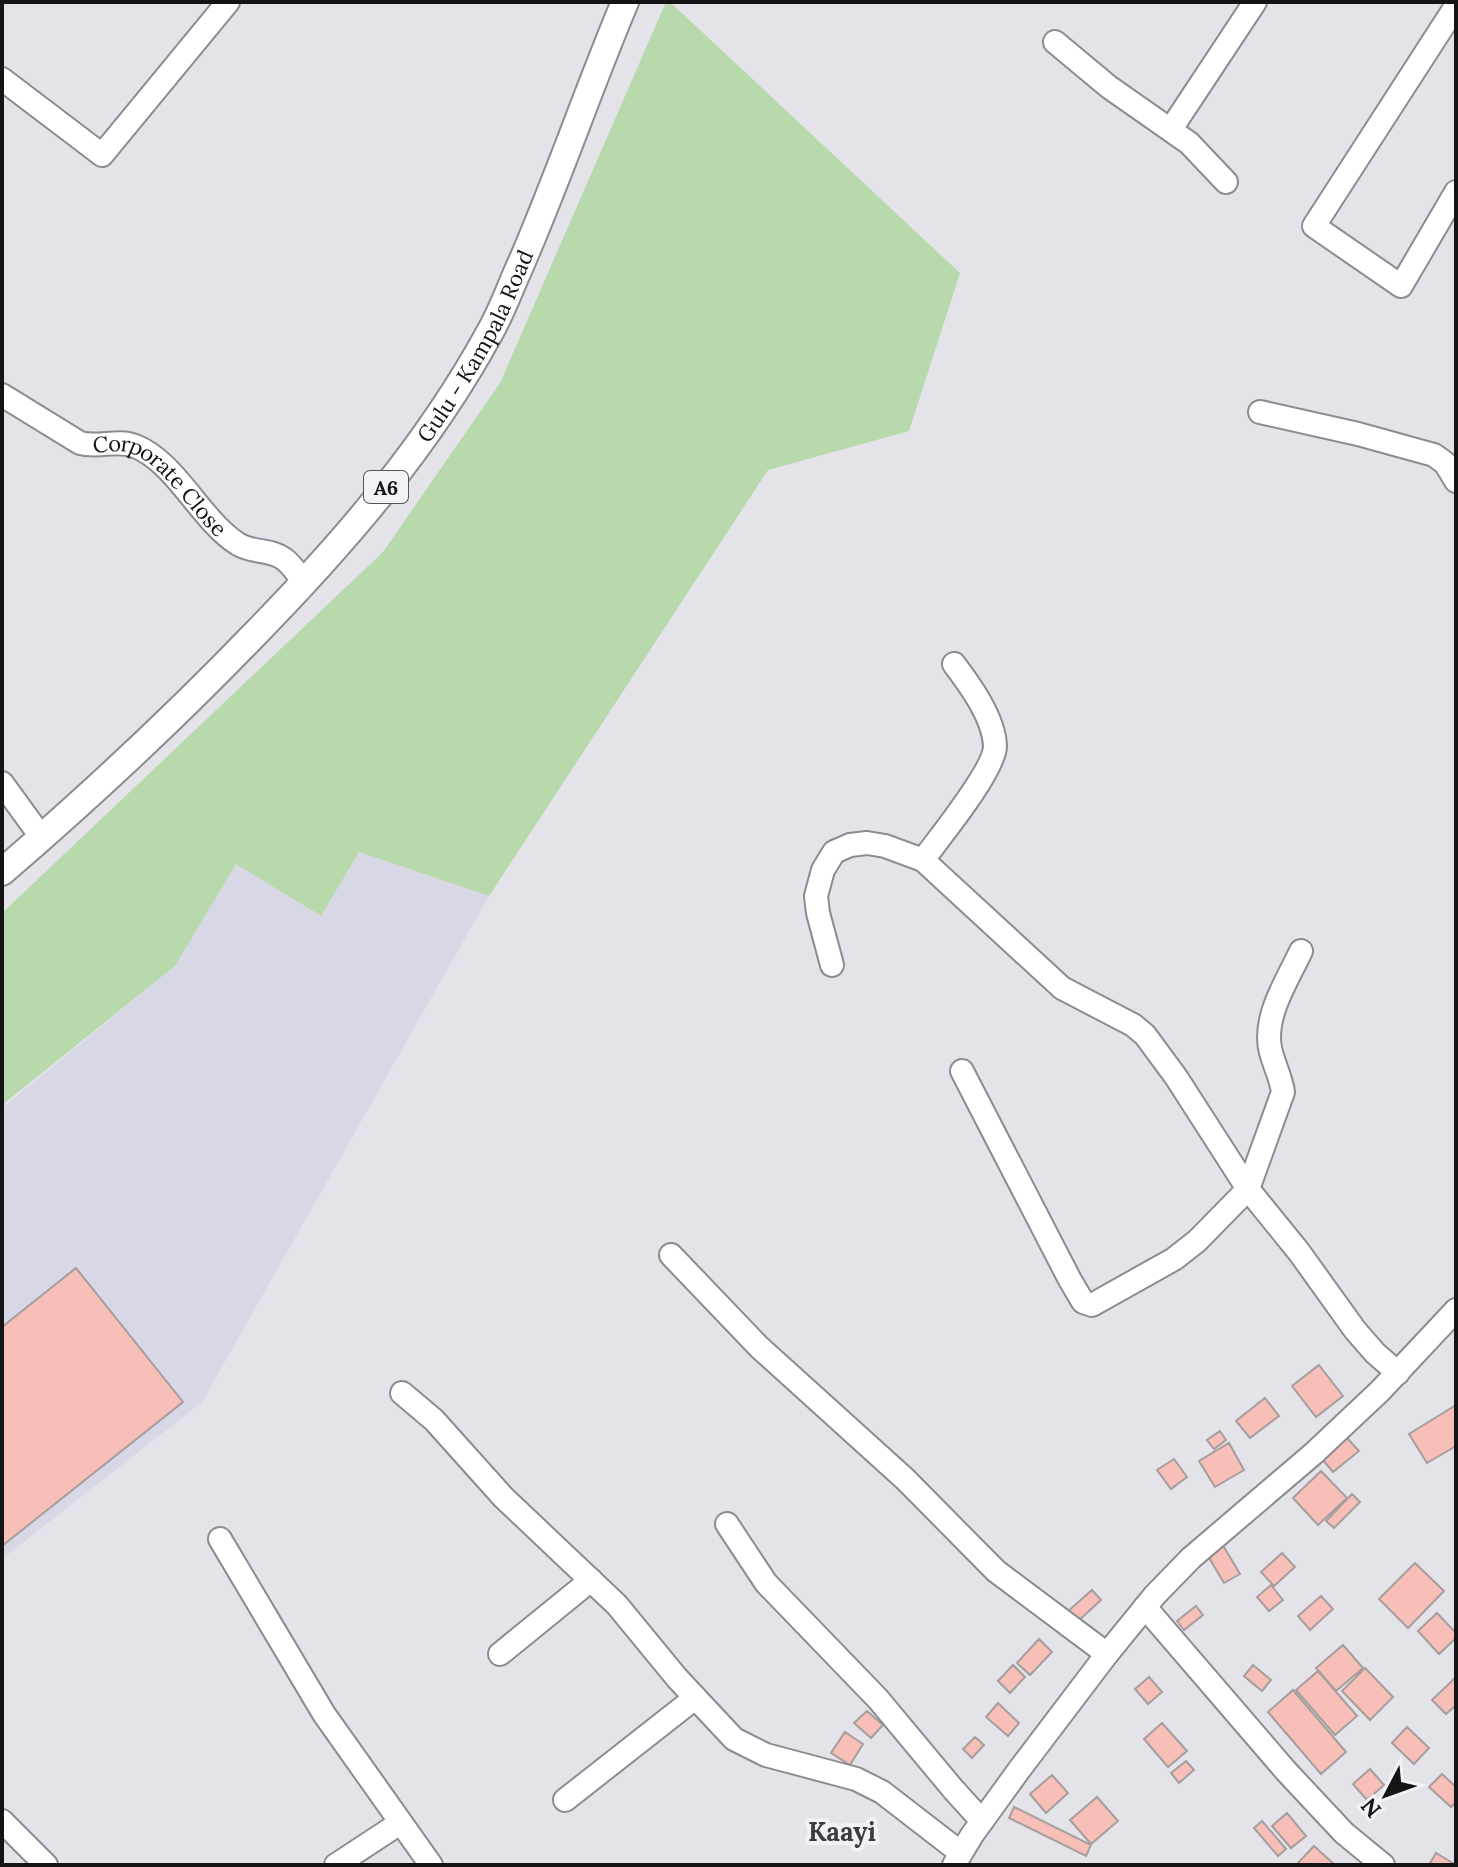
<svg xmlns="http://www.w3.org/2000/svg" width="1458" height="1867" viewBox="0 0 1458 1867" font-family="Lora,serif">
<style>
.built{fill:#d8d7e5}
.green{fill:#b7d9ab}
.building{fill:#f7bfb8;stroke:#a59e9d;stroke-width:2}
.lines{fill:none;stroke-linecap:round;stroke-linejoin:round}
.minor-casing{stroke:#8b8b91;stroke-width:26}
.major-casing{stroke:#8b8b91;stroke-width:30}
.minor{stroke:#fff;stroke-width:22}
.major{stroke:#fff;stroke-width:26}
.labels{text-anchor:middle;dominant-baseline:central;stroke-width:8;stroke-linejoin:round;paint-order:stroke}
.shield{fill:#f1f1f7;stroke:#56565a;stroke-width:2}
.shield-label{font-size:20px;font-weight:bold;fill:#141416}
.street-label{font-size:22px;fill:#141416;stroke:#f1f1f7}
.quarter-label{font-size:26px;font-weight:bold;fill:#3b3b40;stroke:#f1f1f7}
</style>
<rect width="100%" height="100%" fill="#e4e3ea"/>
<path class="built" d="M359,852l130,44 -287,506 -200,157v-451l173,-142 61,-103 84,53z"/>
<path class="green" d="M666,2h4l290,271 -51,158 -141,39 -279,426 -130,-44 -38,64 -85,-52 -61,102 -173,139v-192l381,-361 117,-169z"/>
<path class="building" d="M76,1268l107,134 -181,144v-219z
M1319,1365l24,31 -27,21 -24,-31z
M1265,1398l14,18 -29,22 -14,-17z
M1456,1405v41l-29,17 -18,-29z
M1220,1431l6,9 -12,9 -7,-9z
M1347,1438l12,13 -26,21 -11,-13z
M1229,1443l15,27 -29,17 -16,-26z
M1174,1459l13,18 -16,12 -14,-19z
M1321,1471l26,27 -29,27 -25,-27z
M1352,1494l8,8 -26,26 -8,-7z
M1221,1542l19,32 -16,9 -19,-32z
M1282,1553l13,14 -21,19 -13,-14z
M1415,1563l29,28 -36,37 -29,-29z
M1271,1585l12,15 -14,11 -12,-14z
M1092,1590l9,10 -25,23 -9,-11z
M1321,1596l12,13 -23,21 -12,-14z
M1196,1606l7,9 -19,15 -7,-9z
M1437,1613l19,20v5l-17,16 -21,-23z
M1039,1639l13,13 -22,23 -13,-12z
M1343,1645l20,23 -27,23 -20,-23z
M1013,1665l12,12 -15,16 -12,-12z
M1253,1665l18,15 -9,11 -18,-15z
M1365,1668l28,29 -23,23 -28,-29z
M1318,1671l39,45 -22,19 -39,-45z
M1149,1677l13,15 -14,12 -13,-15z
M1456,1677v28l-10,9 -14,-14z
M1293,1690l53,62 -25,22 -53,-62z
M998,1703l21,20 -11,13 -22,-19z
M867,1711l16,14 -12,13 -17,-15z
M1162,1723l25,28 -19,16 -24,-28z
M1407,1727l22,21 -15,16 -22,-21z
M845,1732l18,12 -13,21 -19,-12z
M975,1737l9,8 -12,13 -9,-9z
M1186,1761l8,9 -15,13 -8,-10z
M1370,1769l14,16 -17,15 -14,-16z
M1442,1774l14,13v15l-5,5 -22,-20z
M1052,1775l16,18 -22,20 -16,-19z
M1097,1797l21,24 -27,23 -21,-24z
M1014,1807l77,38 -5,11 -77,-38z
M1287,1813l19,23 -15,12 -19,-22z
M1262,1821l24,28 -8,7 -24,-28z
M1314,1846l21,19h-39z
M1436,1853l20,12h-27z"/>
<g class="lines">
<defs>
<g id="minor">
<path d="M1456,6l-142,220 87,60 55,-94"/>
<path d="M1055,42l54,45 80,56 37,39"/>
<path d="M2,79l100,76 126,-153"/>
<path d="M1171,129l84,-127"/>
<path id="s1" d="M2,395l78,48c18,5 38,-4 55,3 41,16 66,75 103,98 14,9 33,5 46,15 7,5 12,13 17,19l-2,12"/>
<path d="M1260,412l98,22 76,21 11,8 11,18"/>
<path d="M2,783l40,55"/>
<path d="M923,860c16,-22 72,-90 72,-114 -1,-28 -25,-61 -41,-82"/>
<path d="M832,965l-14,-52 -2,-17 7,-26 11,-18 16,-7 17,-2 18,3 38,14 139,128 71,37 12,10 31,42 72,112 51,63 56,78 20,23 23,20"/>
<path d="M962,1071l108,209 13,22 9,3 82,-46 23,-18 51,-52 35,-97c-2,-15 -10,-29 -13,-44 -6,-33 17,-67 31,-97"/>
<path d="M671,1255l88,92 146,132 91,92 111,83"/>
<path d="M402,1393l32,27 69,77 114,108 60,73 57,61 32,16 90,24 26,13 79,61"/>
<path d="M727,1524l39,59 112,116 75,90 29,32"/>
<path d="M220,1539l104,175 107,151"/>
<path d="M1145,1607l141,164 58,62 39,32"/>
<path d="M500,1654l91,-74"/>
<path d="M565,1800l130,-102"/>
<path d="M2,1821l44,44"/>
<path d="M336,1865l64,-42"/>
<path d="M954,1865l18,-30 47,-65 88,-116 48,-59 36,-37 122,-104 67,-63 76,-81"/>
</g>
<g id="major">
<path id="s2" d="M2,872c87,-75 171,-153 251,-236 90,-92 175,-190 237,-304 12,-21 20,-44 30,-66 38,-87 68,-176 105,-264"/>
</g>
</defs>
<use href="#minor" class="minor-casing"/>
<use href="#major" class="major-casing"/>
<use href="#minor" class="minor"/>
<use href="#major" class="major"/>
</g>
<g class="labels">
<rect class="shield" x="364" y="471" width="44" height="32" rx="6"/>
<g class="shield-label">
<text x="386" y="487">A6</text>
</g>
<g class="street-label">
<text stroke="none"><textPath href="#s2" startOffset="712">Gulu - Kampala Road</textPath></text>
<text stroke="none"><textPath href="#s1" startOffset="188">Corporate Close</textPath></text>
</g>
<g class="quarter-label">
<text x="842" y="1831">Kaayi</text>
</g>
</g>
<rect width="1458" height="1867" fill="none" stroke="#141416" stroke-width="8"/>
<g transform="translate(1386 1795) rotate(229)" stroke="#f1f1f7" stroke-width="6" paint-order="stroke">
<path d="M0-6L14 30L0 20L-14 30Z" fill="#141416"/>
<text y="-12" font-size="22" font-weight="bold" text-anchor="middle" fill="#141416">N</text>
</g>
</svg>
